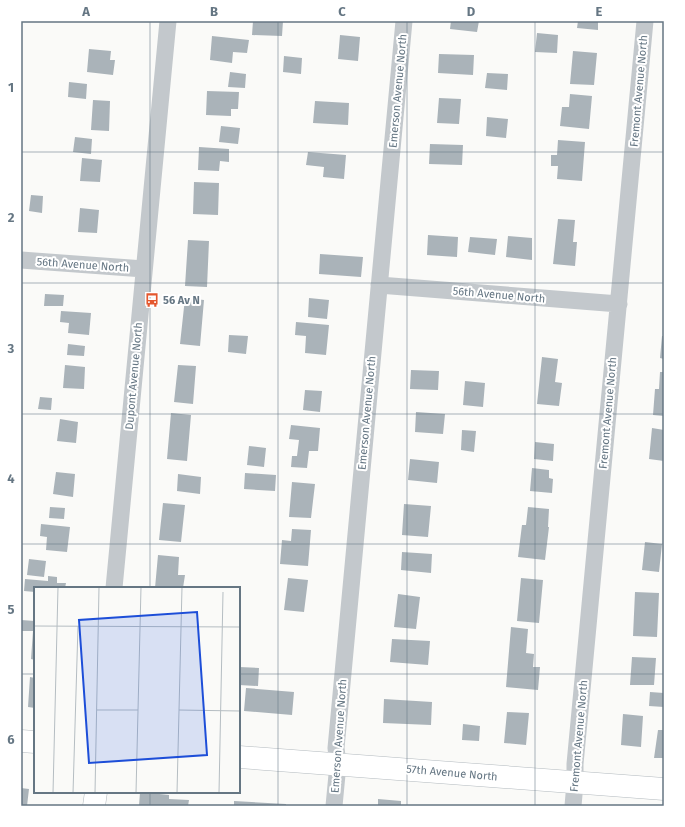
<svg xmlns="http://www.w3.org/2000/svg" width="685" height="827" viewBox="0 0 685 827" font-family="'Fira Sans',sans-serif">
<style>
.building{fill:#aab3b9}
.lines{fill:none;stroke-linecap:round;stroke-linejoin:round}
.secondary-casing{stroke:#b3babf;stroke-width:23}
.street{stroke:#c3c8cc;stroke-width:17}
.secondary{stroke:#fff;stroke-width:22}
.grid{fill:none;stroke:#657683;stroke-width:1;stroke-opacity:0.55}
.labels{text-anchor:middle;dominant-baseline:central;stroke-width:4;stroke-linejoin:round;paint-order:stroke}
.street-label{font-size:11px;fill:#657683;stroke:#fff}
.poi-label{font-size:11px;font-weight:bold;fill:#657683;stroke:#fff;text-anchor:start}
.inset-road{fill:none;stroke:#b5bdc2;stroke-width:1}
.view{fill:#1d4ed8;fill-opacity:0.15;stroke:#1d4ed8;stroke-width:2}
.inset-edge{fill:none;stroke:#657683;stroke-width:2}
.neatline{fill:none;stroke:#657683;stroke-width:1.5}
.grid-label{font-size:13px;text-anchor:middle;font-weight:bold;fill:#657683}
</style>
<rect width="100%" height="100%" fill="#fafaf8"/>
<path class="building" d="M253,21h30l-1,15 -30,-1z
M451,21h28l-2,11 -27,-3z
M578,21h20v9l-21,-2z
M537,33l21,2 -1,18 -22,-1z
M340,35l20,2 -2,24 -20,-2z
M212,36l37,4 -2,13 -14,-1 -1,11 -22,-3z
M89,49l22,2 -1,9h5l-2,15 -26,-3z
M573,51l24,2 -3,32 -24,-1z
M439,54l35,1 -1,20 -35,-2z
M284,56l18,2 -1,16 -18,-2z
M230,72l16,2 -1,14 -17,-1z
M487,73l21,1 -1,16 -22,-2z
M69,82l18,2 -1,15 -18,-2z
M207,91l32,1 -1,17h-7v7l-25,-1z
M570,94l22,2 -3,33 -29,-3 2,-19h7z
M439,98l22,1 -2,25 -22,-1z
M93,100l17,1 -1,30 -18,-1z
M315,101l34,2 -1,22 -35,-2z
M487,117l21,2 -2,19 -20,-2z
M221,126l19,2 -2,16 -19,-2z
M75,137l17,2 -1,15 -18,-2z
M558,140l27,2 -3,39 -25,-2 1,-13h-7v-11h6z
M430,144l33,1 -1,20 -33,-1z
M199,147l30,2v13l-9,-1 -1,10 -21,-1z
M308,152l38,3 -2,24 -21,-2 1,-10 -18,-2z
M82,158l20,2 -2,22 -20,-1z
M194,182l25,1 -1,32 -25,-1z
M31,195l12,1 -1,17 -13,-2z
M80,208l19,2 -2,23 -19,-1z
M558,219l17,1 -2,22h4l-2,24 -22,-2z
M428,235l30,2 -1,20 -30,-2z
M508,236l24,2v22l-26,-3z
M470,237l27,2 -2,16 -27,-3z
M188,240l21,1 -2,46 -22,-1z
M320,254l43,3 -2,20 -42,-3z
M45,294l19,1 -1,11h-19z
M185,298l19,2 -4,46 -20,-2z
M309,298l20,2 -2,19 -19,-2z
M61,311l30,2 -2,22 -21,-2 1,-10 -9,-1z
M296,322l33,3 -3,30 -21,-2 1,-17 -11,-1z
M229,335l19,1 -2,18 -18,-2z
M662,336h2v23l-4,-1z
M68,344l17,2 -1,10 -17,-1z
M542,357l16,2 -3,23 7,1 -3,23 -22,-2z
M65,365l20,2 -1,22 -21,-1z
M178,365l18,1 -3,38 -19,-2z
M411,370l28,1 -1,19 -28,-1z
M660,372h4v44l-11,-1 2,-26h4z
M465,381l20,2 -2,24 -20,-2z
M305,390l17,1 -2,21 -17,-2z
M40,397l12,1 -1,12 -13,-1z
M416,412l29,2 -2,20 -28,-2z
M171,413l20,2 -4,46 -20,-2z
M60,419l18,3 -2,21 -19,-2z
M291,425l29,3 -2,23h-9l-2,17 -16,-1 1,-11h5l2,-16 -10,-1z
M652,428l12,2v31l-15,-2z
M462,430l14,1 -2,21 -13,-2z
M535,442l19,2 -1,17 -19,-2z
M249,446l17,2 -2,19 -17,-2z
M410,459l29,3 -2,21 -29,-3z
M532,468l17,2v8l4,1 -1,14 -22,-2z
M56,472l19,2 -2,23 -20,-3z
M245,473l31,2 -1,16 -31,-2z
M178,474l23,3 -1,17 -23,-3z
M292,482l23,2 -4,34 -22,-1z
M163,503l22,2 -4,37 -22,-2z
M404,504l27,2 -3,31 -26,-2z
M50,507l15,1 -1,11 -15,-1z
M528,507l21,2 -1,18h1l-4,33 -27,-3 4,-32h4z
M41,524l29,3 -3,25 -21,-2 1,-13 -7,-1z
M292,529l19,1 -3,36 -28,-2 2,-24 9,1z
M645,542l17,2 -3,28 -17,-2z
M402,552l30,2 -1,19 -30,-3z
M158,555l21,2 -1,18h7l-2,13h-28z
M29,559l17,2 -2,16 -17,-2z
M48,576l9,1v6h9l-1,5h-30v4l-11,-1 1,-12 23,2z
M288,578l20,2 -4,32 -20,-2z
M521,578l22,2 -4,43 -22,-2z
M635,592l24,1 -2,44 -24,-1z
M398,594l22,3 -4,32 -22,-2z
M21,620l14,1v39l-4,-1 2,-28h-12z
M511,627l17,2 -2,24 8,1 -1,13h7l-2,23 -32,-3z
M392,639l38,2 -2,24 -38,-3z
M632,657l24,1 -2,27h-24z
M239,667l20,1 -1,18 -19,-1z
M30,677l5,1v30l-7,-1z
M246,688l48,4 -2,23 -48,-4z
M650,692l14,1v14l-15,-1z
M384,699l48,3 -1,23 -48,-2z
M507,712l22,1 -3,32 -22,-2z
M623,714l20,2 -2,31 -20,-2z
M463,724l17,2 -1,15 -17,-1z
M658,730h6v28h-10z
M21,788l8,1 -2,17h-6z
M140,792l29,3v4l20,1 -1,6h-49z
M378,799l23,2v5h-23z
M234,801l52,3v2h-52z"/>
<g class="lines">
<defs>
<path id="secondary" d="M21,741l14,1
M239,757l425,32
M94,806l2,-14"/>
</defs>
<use href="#secondary" class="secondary-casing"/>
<path class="street" d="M21,260l123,9
M379,285l240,19
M114,588l54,-567
M334,806l4,-42 -2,-16 68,-727
M573,806l2,-23v-19l70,-743"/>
<use href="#secondary" class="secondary"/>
</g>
<path class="grid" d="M150,21v567M278,21v785M407,21v785M535,21v785M21,152h643M21,283h643M21,414h643M21,544h643M21,674h14M239,674h425M150,792v14"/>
<defs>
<symbol id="bus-bare" viewBox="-9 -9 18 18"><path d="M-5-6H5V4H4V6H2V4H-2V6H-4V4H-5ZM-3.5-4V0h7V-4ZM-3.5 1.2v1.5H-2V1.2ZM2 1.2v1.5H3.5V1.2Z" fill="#e4572e" stroke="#fff" stroke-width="2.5" paint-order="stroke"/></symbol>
</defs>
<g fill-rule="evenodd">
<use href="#bus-bare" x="142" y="290" width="20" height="20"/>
</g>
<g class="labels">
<g class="street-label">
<text transform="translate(398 91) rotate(-85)">Emerson Avenue North</text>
<text transform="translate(639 91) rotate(-85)">Fremont Avenue North</text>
<text transform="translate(83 265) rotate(4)">56th Avenue North</text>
<text transform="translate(499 295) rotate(5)">56th Avenue North</text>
<text transform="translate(134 376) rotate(-85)">Dupont Avenue North</text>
<text transform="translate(367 413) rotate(-85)">Emerson Avenue North</text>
<text transform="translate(608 413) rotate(-85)">Fremont Avenue North</text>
<text transform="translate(339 736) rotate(-86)">Emerson Avenue North</text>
<text transform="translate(579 736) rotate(-85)">Fremont Avenue North</text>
<text transform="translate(452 773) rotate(5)">57th Avenue North</text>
</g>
<g class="poi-label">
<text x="163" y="300">56 Av N</text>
</g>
</g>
<g transform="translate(34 587)">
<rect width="206" height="206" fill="#fafaf8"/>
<path class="inset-road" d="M0,39l206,1M63,123h41M145,123l61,1M19,206l5,-206M39,206l5,-167M61,206l4,-206M102,206l5,-206M143,206l5,-206M185,206l4,-201"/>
<path class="view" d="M163,25l10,143 -118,8 -10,-143z"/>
<rect width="206" height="206" class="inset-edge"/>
</g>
<rect width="685" height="827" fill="none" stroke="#ffffff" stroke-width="44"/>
<rect x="22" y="22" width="641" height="783" class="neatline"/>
<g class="grid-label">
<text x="86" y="16">A</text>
<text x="214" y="16">B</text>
<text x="342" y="16">C</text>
<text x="471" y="16">D</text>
<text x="599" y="16">E</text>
<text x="11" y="92">1</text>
<text x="11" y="222">2</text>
<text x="11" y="353">3</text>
<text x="11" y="483">4</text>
<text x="11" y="614">5</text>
<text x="11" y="744">6</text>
</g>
</svg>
